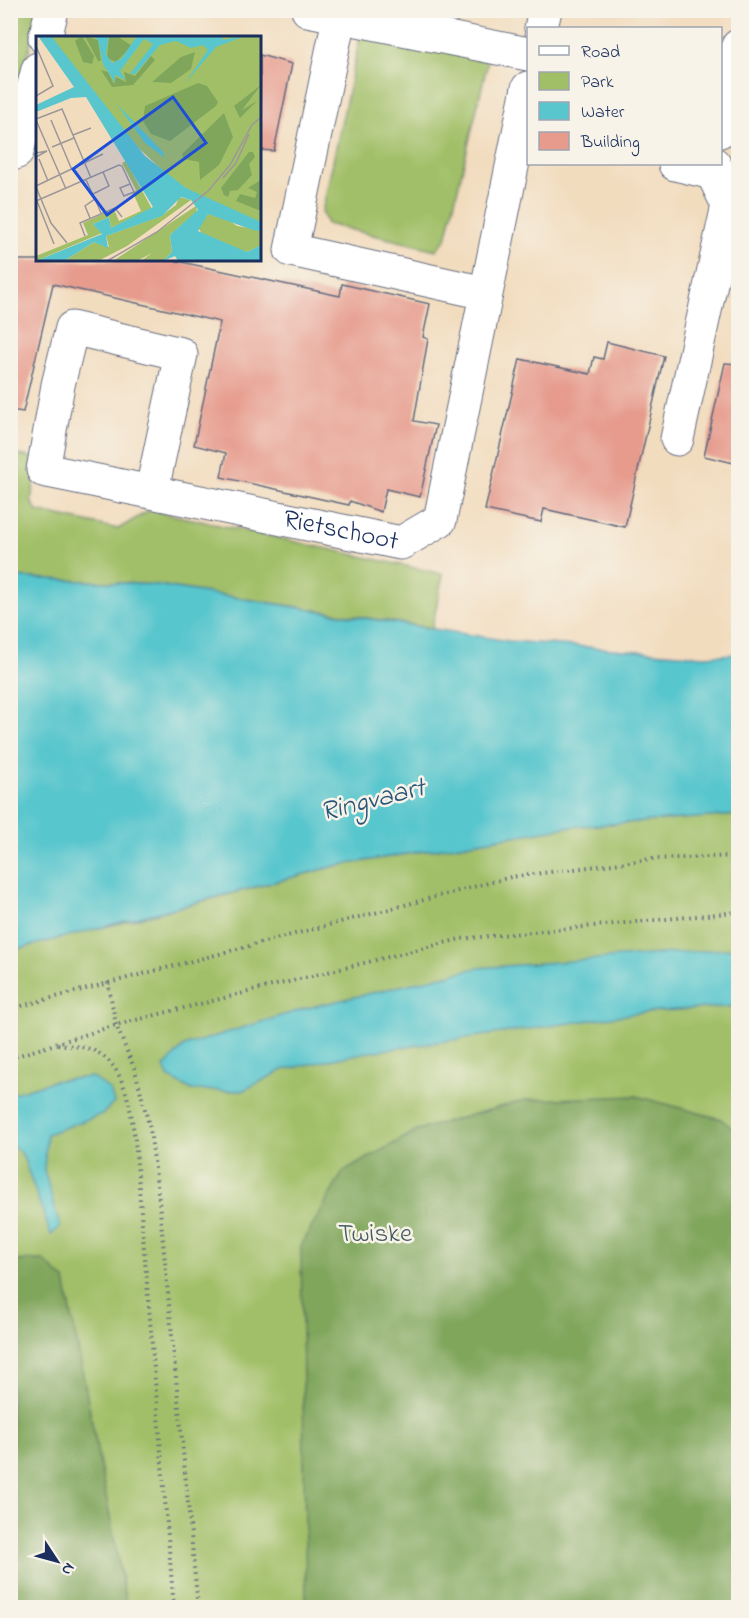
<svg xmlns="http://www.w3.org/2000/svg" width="749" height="1618" viewBox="0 0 749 1618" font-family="'Indie Flower',sans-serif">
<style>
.green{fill:#a1bf67;stroke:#5e7762;stroke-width:1.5}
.forest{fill:#80a65c;stroke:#4e6a5d;stroke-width:1.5}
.water{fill:#59c6cd;stroke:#3a7a96;stroke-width:1.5}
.building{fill:#e69b8d}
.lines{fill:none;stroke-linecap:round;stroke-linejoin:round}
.minor-casing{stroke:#666c80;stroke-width:35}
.path{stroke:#666c80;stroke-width:4;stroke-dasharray:1.5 4.5;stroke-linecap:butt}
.minor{stroke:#fff;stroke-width:33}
.labels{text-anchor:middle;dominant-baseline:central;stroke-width:5;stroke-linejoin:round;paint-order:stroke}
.street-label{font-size:27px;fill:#1b2f5e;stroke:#f7f3e8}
.park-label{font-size:27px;fill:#435a61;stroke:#f7f3e8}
.water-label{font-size:28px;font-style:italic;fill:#2a557a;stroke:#f7f3e8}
.inset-road{fill:none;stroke:#9c9798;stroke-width:1.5}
.view{fill:#1d4ed8;fill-opacity:0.15;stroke:#1d4ed8;stroke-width:3}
.inset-edge{fill:none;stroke:#1b2f5e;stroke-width:3}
</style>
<rect width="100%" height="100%" fill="#f7f3e8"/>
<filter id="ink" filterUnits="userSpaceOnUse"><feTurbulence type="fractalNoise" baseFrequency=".0167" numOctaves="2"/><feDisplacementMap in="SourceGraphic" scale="12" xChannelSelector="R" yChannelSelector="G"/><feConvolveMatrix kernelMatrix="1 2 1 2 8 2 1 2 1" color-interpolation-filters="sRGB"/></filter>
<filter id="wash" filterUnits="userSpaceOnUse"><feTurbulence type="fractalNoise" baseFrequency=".008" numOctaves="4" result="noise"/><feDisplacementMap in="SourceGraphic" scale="24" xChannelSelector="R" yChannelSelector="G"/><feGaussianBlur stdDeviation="1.35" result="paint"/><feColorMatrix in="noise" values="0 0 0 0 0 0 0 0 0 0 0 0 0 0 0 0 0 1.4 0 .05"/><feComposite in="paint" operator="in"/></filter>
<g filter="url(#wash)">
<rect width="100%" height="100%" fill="#f2dcbe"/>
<path class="green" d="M11,11h26l-23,113h-3z
M373,33l115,28 -42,178 -10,11 -109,-26 -5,-12 38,-175z
M10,453l20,4 8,5 -7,39 6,10 81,18 32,-19 293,64 -11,54 -275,-43 -146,-8z
M738,805v802l-727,1v-663l94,-18 230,-61 232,-39 93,-7z"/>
<path class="forest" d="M636,1096l85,23 17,14v474h-432l-5,-361 42,-74 75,-42 107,-30z
M43,1260l22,20 62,327h-116v-346z"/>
<path class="water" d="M10,577l147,8 352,56 195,15 34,-2v161l-170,12 -233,39 -324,85z
M738,948v58l-92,6 -283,41 -80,17 -41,21 -50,-1 -24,-13 -4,-10 20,-21 119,-37 174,-41z
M92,1077l18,13 4,13 -12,11 -55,20 -3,36 16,57 -9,8 -29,-81 -8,-7 -3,1v-54l42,-13z"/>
<g id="blocks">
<path class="building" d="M260,55l32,9 -18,87 -14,-1z
M10,260h162l168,36 2,-12 88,20 -7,33 5,2 -14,82 22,4 -16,72 -34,-8 -5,23 -31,-11 -1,4 -128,-28 5,-24 -32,-8 26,-123 -167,-38 -30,128 -13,-2z
M607,342l57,14 -39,171 -81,-18 -3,13 -56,-12 35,-151 70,15 4,-17 9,2z
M725,363l13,1v100l-34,-8z"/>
</g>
</g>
<g filter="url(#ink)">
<use href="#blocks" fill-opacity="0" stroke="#666c80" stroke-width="1.5"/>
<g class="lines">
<defs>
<g id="minor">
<path d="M308,10l220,44"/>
<path d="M339,18l-48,232 194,43"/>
<path d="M541,28l4,-18"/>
<path d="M45,38l7,-28"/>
<path d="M720,131l18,-85"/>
<path d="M10,155l7,-3 21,-83"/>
<path d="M675,164l59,14"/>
<path d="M677,439l51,-234 -16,-33 2,-8"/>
<path id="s1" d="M152,490l29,-136 -109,-26 -14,57 -15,85 358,73 39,-23 88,-432"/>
</g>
</defs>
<use href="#minor" class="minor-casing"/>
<path class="path" d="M108,982l8,43 19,45 15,59 9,71 39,408
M10,1009l501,-132 141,-18 86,-3
M58,1044c10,2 22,2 32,5 36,13 40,58 45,91l39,468
M10,1058l106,-33 344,-86 278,-27"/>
<use href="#minor" class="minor"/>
</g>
</g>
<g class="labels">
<g class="street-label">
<text stroke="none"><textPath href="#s1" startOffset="700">Rietschoot</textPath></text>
</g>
<g class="park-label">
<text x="375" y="1234">Twiske</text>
</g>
<g class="water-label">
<text transform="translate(373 801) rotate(-14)">Ringvaart</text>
</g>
</g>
<g transform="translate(36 36)">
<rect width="225" height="225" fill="#f2dcbe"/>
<path d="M11,0h214v189l-37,-13 -48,-29 -61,-57zM90,125l26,48 -41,19 -2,-11 -16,7 9,9 -66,28v-5l52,-21 -5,-12 31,-14 5,12 22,-10 -8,-18 3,-3 -14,-27zM143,161l12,3 -64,46 -29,15h-34l30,-19 15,5 -3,-11 55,-20 15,-11zM160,170l1,6 -27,23 2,17 -9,9h-22l11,-8 -15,8h-24zM172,178l18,4 11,8 23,4 1,15 -14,7 -44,-16 -5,-9z" fill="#a1bf67"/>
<path d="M46,0l12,20 -2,8 -9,-2 -8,-21zM49,0l13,4 3,21h-3zM73,0h8l15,10 -16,16 -9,-4zM159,16l-4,17 -20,14 -19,-1 29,-25zM115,20l4,4 -22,25 -21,2 -11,-17 7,2 6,12 2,-7 10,5 -2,-10 11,4zM162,47l9,3 11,16 -2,4 -46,35 -19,-7 -8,-13 2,-15zM225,49l-19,25 15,-9 -17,17 -6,-12zM188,77l9,24 -14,28 -19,15 -1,-18 -15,-3 -2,-5zM213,116h4l2,5 -6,7 3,11 -14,15 -8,1 -2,6 -4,-2 -3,-7zM225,144v31l-25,-10 4,-7 15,4 2,-6 -9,-4z" fill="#80a65c"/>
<path d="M2,0h13l94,120 41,32 75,34v9l-8,-1 -45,-16 -10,17 49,21 14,-7v16h-83l-3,-5 -12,5 9,-9 -2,-17 28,-25 -7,-10 -10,-3 -19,19 -56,20 2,12 -14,-6 -30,19h-28l66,-27 -9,-10 16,-7 2,11 42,-21 -67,-110 -15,1 -35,14v-7l38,-18zM57,0h16l-3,18 6,9 9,-4 16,-23h85l1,4 22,-4 -29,11 -31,36 23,-33 -5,-5 -12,3 -15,-7 -16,4 -25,29h-5l23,-30 -9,-5 -24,32 6,9 -11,-5v8l-12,-19 -5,-24zM80,67l47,49 2,6 -20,-15z" fill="#59c6cd"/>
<path class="inset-road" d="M0,10l17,40 -17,10M0,83l26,-10 29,69M0,84l30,69M15,84l21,50M37,99l18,-7M16,111l22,-9M0,117l11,-2 -11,6M3,123l9,22M187,142l13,-15 13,-29M50,144l9,19M0,150l67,-32M0,151l15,36 16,20M57,158l16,-8 -6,-14M0,165l83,-36 3,1 12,26 -10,4 -4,-8 10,-4M1,165l17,43M54,182l-5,-12 10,-7 6,14M49,200l-5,-13 35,-15 7,9M71,225l50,-29 51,-41 22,-26 22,-40 9,-8"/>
<path class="view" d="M137,61l33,46 -99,72 -34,-46z"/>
<rect width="225" height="225" class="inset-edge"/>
</g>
<rect width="749" height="1618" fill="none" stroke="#f7f3e8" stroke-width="36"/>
<rect x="527" y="27" width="195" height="138" fill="#f7f3e8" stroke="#9fa5b1" stroke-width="1.5"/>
<rect x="539" y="46" width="30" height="9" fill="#ffffff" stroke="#9fa5b1" stroke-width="1.5"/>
<text x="581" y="57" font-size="18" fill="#1b2f5e">Road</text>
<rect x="539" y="72" width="30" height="18" fill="#a1bf67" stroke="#9fa5b1" stroke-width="1.5"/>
<text x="581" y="87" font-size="18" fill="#1b2f5e">Park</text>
<rect x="539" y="102" width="30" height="18" fill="#59c6cd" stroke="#9fa5b1" stroke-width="1.5"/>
<text x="581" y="117" font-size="18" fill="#1b2f5e">Water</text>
<rect x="539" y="132" width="30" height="18" fill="#e69b8d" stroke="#9fa5b1" stroke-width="1.5"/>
<text x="581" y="147" font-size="18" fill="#1b2f5e">Building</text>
<g transform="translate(57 1561) rotate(126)" stroke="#f7f3e8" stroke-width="4.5" paint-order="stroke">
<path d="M0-4.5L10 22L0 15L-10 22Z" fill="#1b2f5e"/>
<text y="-9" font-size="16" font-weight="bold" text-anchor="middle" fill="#1b2f5e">N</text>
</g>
</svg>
